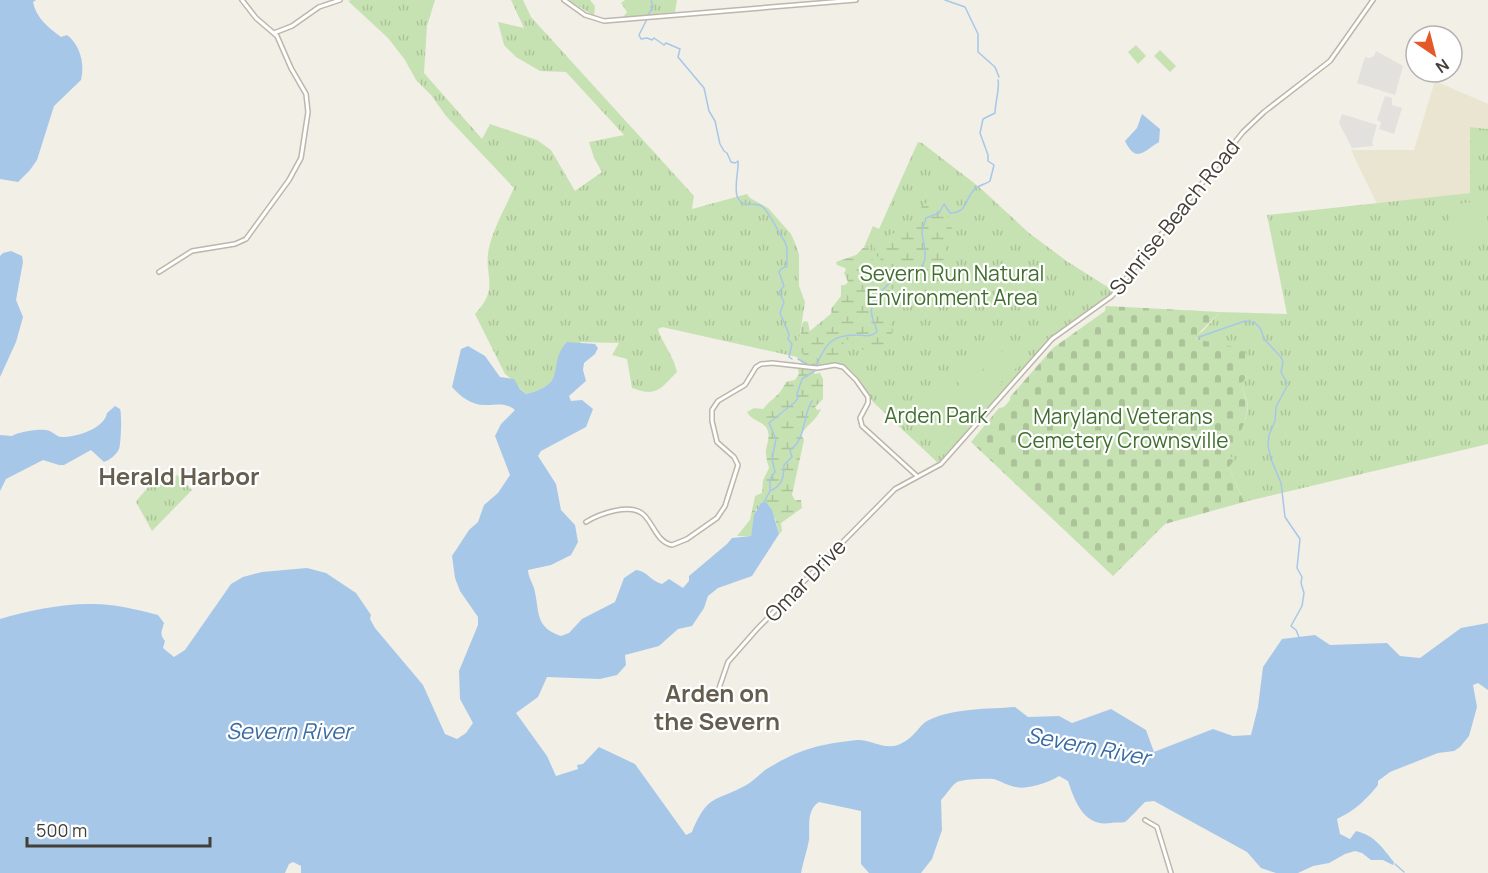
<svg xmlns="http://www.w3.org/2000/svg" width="1488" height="873" viewBox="0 0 1488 873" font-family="Manrope,sans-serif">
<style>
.education{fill:#e9e5d1}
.grass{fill:url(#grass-tufts)}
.wetland{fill:url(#wetland-marsh)}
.cemetery{fill:url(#cemetery-stones)}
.pitch{fill:#c7e2b2}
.parking{fill:#e2e1dd}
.water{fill:#a7c7e9}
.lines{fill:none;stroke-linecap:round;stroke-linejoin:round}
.stream{stroke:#a7c7e9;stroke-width:1.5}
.tertiary-casing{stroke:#bcb7a9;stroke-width:6}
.tertiary{stroke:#fff;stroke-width:3}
.labels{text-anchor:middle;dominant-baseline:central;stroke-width:4.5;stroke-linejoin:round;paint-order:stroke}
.street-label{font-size:21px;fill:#433f36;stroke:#fff}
.park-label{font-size:21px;fill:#406f2f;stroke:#fff}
.water-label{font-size:22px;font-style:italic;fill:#396ca4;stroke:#fff}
.quarter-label{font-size:24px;font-weight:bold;fill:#655e4e;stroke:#fff}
</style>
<defs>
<pattern id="grass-tufts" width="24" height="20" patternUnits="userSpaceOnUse" patternTransform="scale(1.5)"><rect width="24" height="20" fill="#c7e2b2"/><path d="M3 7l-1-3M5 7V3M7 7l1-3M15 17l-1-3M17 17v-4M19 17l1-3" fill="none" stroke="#acc39a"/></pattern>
<pattern id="wetland-marsh" width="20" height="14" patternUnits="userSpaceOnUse" patternTransform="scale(1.5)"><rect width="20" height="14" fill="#c7e2b2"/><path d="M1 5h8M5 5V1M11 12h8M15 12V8" fill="none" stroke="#acc39a"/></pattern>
<pattern id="cemetery-stones" width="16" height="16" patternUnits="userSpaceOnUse" patternTransform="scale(1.5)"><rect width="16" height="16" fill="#c7e2b2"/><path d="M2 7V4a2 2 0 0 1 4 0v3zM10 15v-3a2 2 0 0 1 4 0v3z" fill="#acc39a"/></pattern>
</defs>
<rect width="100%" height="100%" fill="#f1efe6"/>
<path class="education" d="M1435,81l53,23v25l-18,-2v66l-93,11 -26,-54h63z"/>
<path class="grass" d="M351,0h84l-8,26 -3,47 58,66 8,-15 47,16 14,10 24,41 27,-19 -8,-14 -5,-16 35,-7 -58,-63 -26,-1 -24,-14 -12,-12 -6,-23 26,6 -13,-28h12l8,17 163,179 -2,13 55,-15 3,4 18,10 23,26 5,11 3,10v31l6,16 -6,38 39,-32 35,-82 6,3 39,-87 4,1 56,43 51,47 39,29 46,29 -5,6 -58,41 -67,76 -3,-2 -7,13 -36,38 -65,-61 -14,-23 -10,-10 -9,-5 -23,1 -15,-2 -5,-6 -135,-30 -4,2 1,4 15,29 3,10c-18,18 -20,25 -45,16l-5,-29 -15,-4 7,-12 -38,-1 -23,21 -2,12 -8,10 -8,5 -14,4c-8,-7 -12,-14 -21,-20l-30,-60c27,-29 6,-39 15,-70 5,-19 16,-38 24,-56l-68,-72 -15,-21 -15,-15 -11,-20 -17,-22 -40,-37z
M569,0h21l5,6 -1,10z
M625,0h52l-2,12 -52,5 4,-5 -6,-9z
M1470,127l18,2v315l-244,58 -15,-35 -3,-19c11,-10 25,-31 21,-47 -2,-7 -5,-10 -5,-18 11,-13 5,-21 -2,-34l-42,-9 -3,-4 8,-5 17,-19 67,2 -20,-99 203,-22z
M177,475l15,15 -40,41 -16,-29 1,-2 13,-15z"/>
<path class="wetland" d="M932,200c16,2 15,18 21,31l-8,8 -1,6 4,15 -2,39 -4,-1 -5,-10 -5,2 -7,-8 -25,3 -15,8 -1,8 -6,5 3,6 10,8 -1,5 3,5 -4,14 -7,6 -10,-2 -6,4 -21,-14 -2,8 2,8 -12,1 -5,7 -16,3 -14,-17 4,-24 2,-3 4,1 2,11 22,-15 -1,-9 10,-13v-11h4l3,-3 -4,-9 2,-3 -1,-2 -8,-3 -1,-3 20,-7 7,-7 5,-1 6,17 12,1 -10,-10 -1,-8c5,-6 18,-16 27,-16 7,1 8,3 14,-1 2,-14 1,-25 16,-30z
M798,369h14l3,5 5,-1 3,6v20l-8,8 2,3 4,-1c-4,11 -15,16 -20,26l3,5 -12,55 3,5h6l1,8 -21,15 1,8 -3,3 -4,-16 -19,-9 -5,27h-14l13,-16 5,-24 7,-3 1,-13 6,-12c-1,-4 -3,-9 -3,-14 -1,-9 7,-19 -1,-28 -6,-6 -14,-6 -18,-14l7,-4 9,1c10,-12 16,-12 23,-27l9,-2 4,-6z"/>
<path class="cemetery" d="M1106,306l114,6 -25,25 3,3c6,0 38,7 43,9 13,8 9,25 1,34 0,8 3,12 5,19 3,12 -9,42 -20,46v7l8,4 -6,8 15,35 -79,22 -52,52 -142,-134 28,-34 5,-1 6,-7v-3l43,-49 52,-37z"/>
<path class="pitch" d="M1136,45l10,11 -8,8 -10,-12z
M1160,50l16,16 -6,6 -16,-16z
M1486,200l2,34 -2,1v3l-3,-2 -25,7c-8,-3 -9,-13 -11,-21l6,-9 -1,-8z
M987,338l31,28 -14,15 -30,-28z
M973,356l12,11 -20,22 -12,-11z
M988,369l15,14 -23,24 -14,-14z
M939,380l33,32 -1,4 -14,13 -10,-11 3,-12 -15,2 -15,-10z
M912,409l7,7 -14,10 -6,-8z
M940,424l7,2 7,7 -14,14 -19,-15 6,-5z"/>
<path class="parking" d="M1376,51l27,15 -8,29 -38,-12 8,-26 5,1 4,-2z
M1385,96l7,2v7l10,3 -8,26 -15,-5 2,-7 -4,-2z
M1342,114l35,11 -5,17 1,4 -21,2 -13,-25z"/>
<path class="water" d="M0,0h36l-3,2c3,16 16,26 28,35l6,-2c13,10 18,28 14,45l-27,26 -17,54 -7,10 -12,12 -18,-3z
M1142,114l18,15 -1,13c-15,9 -23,22 -34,-1l12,-13z
M11,251l11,5 1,6 -7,38 7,17 -7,25 -16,35v-121l3,-3z
M567,342l28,2 3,4 -3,6 -11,9 -1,7 3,11 -17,15 2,5 11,-1 11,9 -7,18 -45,24 -3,5 18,28 5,26 14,15 3,17 -7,13 -20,10 -23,5c0,6 4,12 6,18 6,23 0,39 27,48l8,-3 13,-14 33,-17 9,-24 12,-8c11,1 16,12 26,14l7,-5 14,9 6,-7v-5l38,-32 5,-6 19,-2 3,-21 7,-12 5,-1 6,8 7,24 -27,42 -34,12 -10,8 -4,12 -12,18 -14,3 -19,17 -34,9 1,10 -9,10 -17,4 -53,-2 -9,20 -22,16 31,43 9,20 22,-7 -1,-4 6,-1 16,-17 36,17 51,71 6,-3c17,-40 23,-29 56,-48 8,-5 14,-13 22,-17 32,-19 51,-23 87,-27 13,-1 27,10 41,5 18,-7 20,-20 31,-25 25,-12 60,-11 86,-13l13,10 31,-1 13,7 39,-14 35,21 8,22 59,-23 20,7 18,-1 7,-28 5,-40 19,-28 33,-4 15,10 57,-2 13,13 20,2 41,-30 27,-5v67l-10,-7 -5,2 4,22 -8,29 -9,11 -6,4 -16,2 -48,19 -12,9v4c-12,15 -24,26 -41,34l3,15 10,5 6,-8c20,5 26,17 38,31l-1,3 -10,-5h-12l-9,-7 -7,-2 -10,3 -16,9 -16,3 -15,7h-22l-15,-5 -14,-16 -93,-51 -9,1c-3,3 -17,18 -20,20 -4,1 -11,0 -14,1 -27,4 -36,-21 -43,-42l-9,-5c-9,6 -32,14 -43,11 -8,-1 -15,-6 -22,-8 -7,-1 -31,0 -37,3 -6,4 -11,13 -16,18l1,30 -10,29 -11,14h-52l-8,-9v-53l-42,-9c-13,8 -9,26 -10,38 -2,11 -6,22 -8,33h-500v-7l-8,-4 -4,2 -4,9h-285v-254c27,-8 60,-15 88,-15 23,-1 48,5 70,11l6,8c-2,8 -5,11 1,18l-2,7 11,9 11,-7 46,-66 12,-7 19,-5 45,-4 19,5 30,20 15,22 -1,4 5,9 48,57 22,49 12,5 9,-6 7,-10 -13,-24 -1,-28 19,-46v-8l-18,-26 -5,-13 -3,-22 17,-26 9,-8 6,-17 14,-12 12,-18 -15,-39 6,-12 14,-14c-10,-8 -17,-5 -28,-5 -15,1 -26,-8 -35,-18l9,-38 7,-3 17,10 15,21 14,2 6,10 6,5c44,-10 20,-30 41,-52z
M115,406l5,3c2,5 1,35 -1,40 -3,6 -9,11 -15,13l-13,-12 -27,15h-5l-16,-5 -37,19 -6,12v-56l12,1c6,-4 26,-7 33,-6 7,0 11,7 17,7 14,0 42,-8 45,-24z"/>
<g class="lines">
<path class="stream" d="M945,0l20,7 13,27v18l17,15 4,10
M648,15l5,-8 -2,-7
M646,21l-7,14 2,4 6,-1 5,2 2,-2 10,7 2,-2 14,6 -2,8 26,31 5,23 6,10 5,23 4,7 3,2 4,9 4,1 3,-2c1,9 -5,30 0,37 6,12 18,2 25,9 8,8 15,25 22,35l2,6v18l-6,3 -2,3 5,14 -5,6 5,10 -4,11 9,21 -1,5 4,5 -3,13 3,2
M1199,337l46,-16 10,2 5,5 5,12 16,17 2,5 -2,10 6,11
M798,359l9,5
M816,366c10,-23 16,-32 43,-31 8,1 11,2 18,-3 -1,-8 -8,-16 -5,-26 2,-9 20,-27 28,-30 9,-3 20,-3 24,-14 4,-10 -2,-21 -2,-31 1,-5 3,-9 4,-13l13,-5 5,-9 6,9c17,0 15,-13 23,-22 4,-6 12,-6 17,-10l4,-16 -6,-4v-6l-8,-22 3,-14 12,-6c0,-10 5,-26 3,-33
M1287,386l-11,21 -1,14 -6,14 -1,11 3,13 10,24 4,34 15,22 -3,29 5,9 -1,6 3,10 -2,13 -11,20 5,4 3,7
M770,491c12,-5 14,-14 14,-26l8,-8 -2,-7c17,-12 12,-34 22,-49
M763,504l7,-13v-12l5,-7 -3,-13 4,-20 -7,-16 26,-21 3,-4 -1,-4 5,-15 14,-9
M1395,864l9,8"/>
<defs>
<path id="tertiary" d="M564,0l21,15 19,6 252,-21
M274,33l18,-7 27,-19 21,-7
M159,272l33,-21 43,-7 11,-5 43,-59 12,-22 7,-46 -2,-18 -15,-26 -14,-32 -21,-18 -14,-18
M586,522c13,-8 45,-20 58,-7 10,10 13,27 28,30l15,-6 30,-21 8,-12 13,-41 -4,-8 -17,-15 -5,-21v-11l6,-9 27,-16 11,-18 5,-3 11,-1 45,5 18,-3 8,2 13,13 12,17v6l-8,15 2,8 55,50
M715,700l13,-38 29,-33 138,-140 46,-25 111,-125 60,-43 131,-164 21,-20 66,-51 43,-61
M1145,820l12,7 14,46"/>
</defs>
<use href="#tertiary" class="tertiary-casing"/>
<use href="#tertiary" class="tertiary"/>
</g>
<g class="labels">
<g class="street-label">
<text transform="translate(1174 217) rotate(-51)">Sunrise Beach Road</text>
<text transform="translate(805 580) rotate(-46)">Omar Drive</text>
</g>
<g class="park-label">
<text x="952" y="273">Severn Run Natural<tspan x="952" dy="24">Environment Area</tspan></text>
<text x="936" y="415">Arden Park</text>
<text x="1123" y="416">Maryland Veterans<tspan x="1123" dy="24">Cemetery Crownsville</tspan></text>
</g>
<g class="water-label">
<text x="289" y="731">Severn River</text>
<text transform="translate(1088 746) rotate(11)">Severn River</text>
</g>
<g class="quarter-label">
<text x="179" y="475">Herald Harbor</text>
<text x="717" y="692">Arden on<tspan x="717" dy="28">the Severn</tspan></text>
</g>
</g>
<g transform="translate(1434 54) rotate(145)"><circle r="28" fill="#ffffff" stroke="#b4b2af" stroke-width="1.5"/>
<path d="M0-4.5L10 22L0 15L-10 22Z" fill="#e55928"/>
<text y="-9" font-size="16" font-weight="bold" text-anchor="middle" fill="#433f36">N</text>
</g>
<path d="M27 837v9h183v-9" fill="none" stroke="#433f36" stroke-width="3"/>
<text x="36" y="837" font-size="18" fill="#433f36" stroke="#ffffff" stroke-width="4.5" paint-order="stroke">500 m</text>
</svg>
